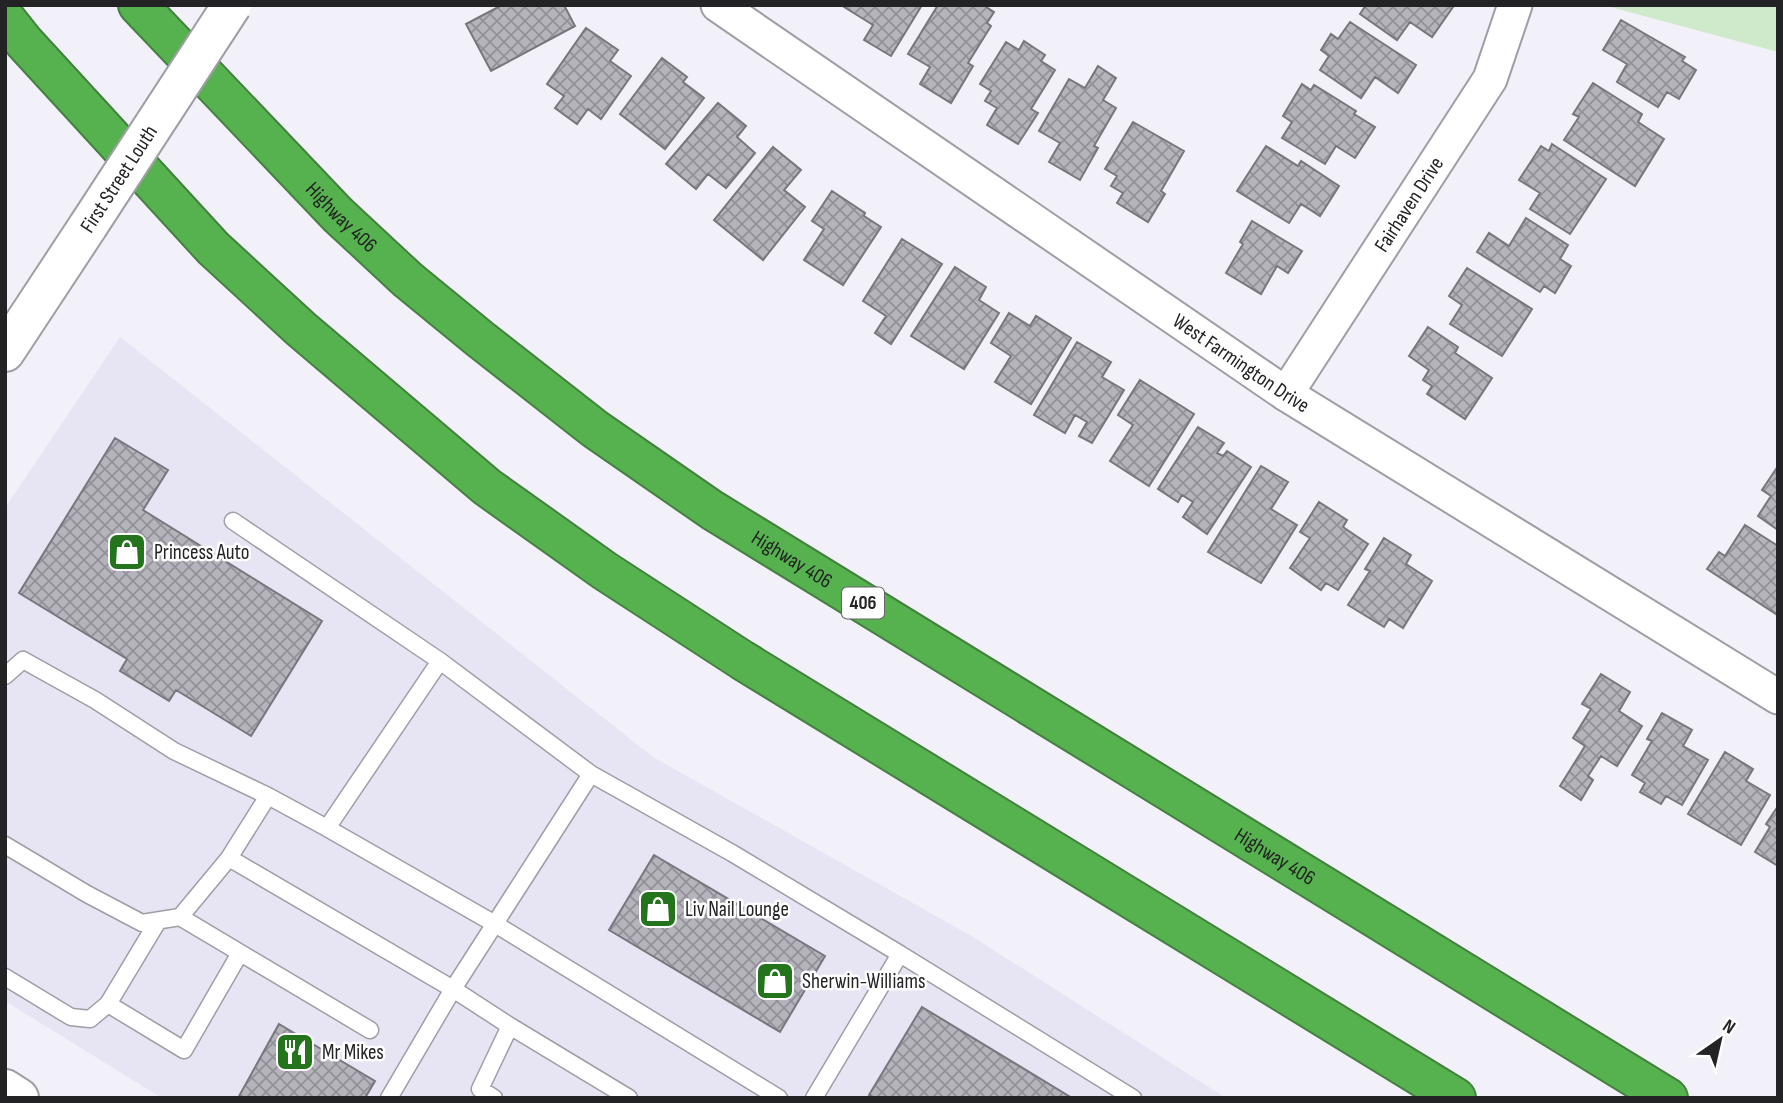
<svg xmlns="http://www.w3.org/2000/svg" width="1783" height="1103" viewBox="0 0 1783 1103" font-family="'Sofia Sans Condensed',sans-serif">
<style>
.built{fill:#e7e4f4}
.park{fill:#cfe9cb}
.building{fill:url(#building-cross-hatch);stroke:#78767d;stroke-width:2}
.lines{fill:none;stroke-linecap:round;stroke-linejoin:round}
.service-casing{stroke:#9f9da5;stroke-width:19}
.minor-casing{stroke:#9f9da5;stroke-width:37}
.tertiary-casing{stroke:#9f9da5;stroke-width:42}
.secondary-casing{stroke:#9f9da5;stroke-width:42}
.motorway-casing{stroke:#448040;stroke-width:42}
.service{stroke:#fff;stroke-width:16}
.minor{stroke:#fff;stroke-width:33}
.tertiary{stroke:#fff;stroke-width:38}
.secondary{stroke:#fff;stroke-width:38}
.motorway{stroke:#56b24e;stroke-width:38}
.tertiary-bridge-casing{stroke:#9f9da5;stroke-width:42;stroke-linecap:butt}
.tertiary-bridge{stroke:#fff;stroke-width:38}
.labels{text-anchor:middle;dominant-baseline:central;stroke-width:5;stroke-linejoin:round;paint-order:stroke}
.shield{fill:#fefefe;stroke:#656466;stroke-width:2}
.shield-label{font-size:19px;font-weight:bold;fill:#232225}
.street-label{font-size:21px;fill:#232225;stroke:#fefefe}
.poi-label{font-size:21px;fill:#232225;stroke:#fefefe;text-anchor:start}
</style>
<defs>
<pattern id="building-cross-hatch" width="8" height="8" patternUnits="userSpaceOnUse" patternTransform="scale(1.75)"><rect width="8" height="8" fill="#b5b3bb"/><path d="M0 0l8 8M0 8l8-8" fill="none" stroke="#939198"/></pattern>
</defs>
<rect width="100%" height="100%" fill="#f2f0f8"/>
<path class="built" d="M120,337l533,420 320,180 253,161h-1064l-157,-97v-493z"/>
<path class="park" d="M1603,5h175v47z"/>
<path class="building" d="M502,5h62l11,21 -84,45 -25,-47z
M845,5h77l-31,51 -27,-16 9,-15 -29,-18z
M938,5h45l11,7 -7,11 4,3 -23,37 5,3 -22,37 -31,-19 10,-17 -22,-13z
M1366,5h84l3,2 -21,30 -22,-15 -13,18 -37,-26z
M1621,20l64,37 -3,4 14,9 -17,29 -12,-7 -9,15 -41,-25 10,-18 -24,-14z
M1350,22l66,43 -18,28 -23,-16 -14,21 -41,-28 9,-14 -8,-6 10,-16 7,5z
M586,28l32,22 -8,11 21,15 -30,43 -13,-10 -11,15 -22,-16 9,-12 -17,-12z
M1024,41l21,14 -4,6 14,9 -24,39 7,4 -20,31 -31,-19 10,-17 -12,-7 6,-10 -11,-7 26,-42 13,8z
M662,58l25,19 -4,5 21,16 -39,51 -45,-35z
M1098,66l18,12 -13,22 13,8 -22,38 4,2 -18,32 -31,-18 11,-19 -21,-12 30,-52 16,9z
M1593,83l49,31 -4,8 26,17 -29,47 -71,-46 15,-23 -6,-3z
M1302,84l9,6 3,-5 42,26 -2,3 21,13 -20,31 -19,-12 -11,18 -43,-26 10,-16 -9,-6z
M718,103l28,23 -9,11 18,16 -29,35 -18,-14 -12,15 -30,-25z
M1133,122l51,29 -23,40 4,3 -17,28 -31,-19 6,-10 -12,-7 6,-10 -12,-7z
M1552,144l54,35 -36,55 -40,-25 10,-16 -21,-13 22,-34 8,5z
M1266,146l32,20 3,-5 38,25 -19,30 -19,-12 -12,19 -52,-32z
M773,147l28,23 -17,20 21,17 -42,53 -49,-40z
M832,191l33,22 -1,3 17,11 -38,58 -39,-25 20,-31 -12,-8z
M1526,218l42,27 -8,14 11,7 -16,27 -11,-7 -4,6 -63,-40 12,-19 20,13z
M1252,221l50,30 -14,22 -11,-7 -16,28 -35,-21 17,-29 -3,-2z
M902,239l40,25 -51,80 -16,-11 11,-17 -23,-15z
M955,267l31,20 -7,13 20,13 -35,56 -53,-33z
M1467,268l65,41 -30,47 -52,-32 12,-19 -13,-9z
M1009,313l21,13 6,-10 35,22 -40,66 -36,-22 16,-26 -20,-13z
M1428,327l30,20 -3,6 37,25 -27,41 -38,-25 5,-8 -9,-6 6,-10 -20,-14z
M1077,342l34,20 -9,15 22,13 -32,53 -13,-7 8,-14 -12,-7 -10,18 -31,-18z
M1140,380l54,34 -45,72 -39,-25 23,-36 -15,-10z
M1198,427l26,16 -7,10 6,3 4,-5 24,16 -44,67 -24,-17 10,-15 -11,-7 -4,7 -20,-13z
M115,438l53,32 -25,40 179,111 -71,115 -75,-46 -7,11 -49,-30 7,-12 -108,-66z
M1261,466l27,16 -17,27 26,16 -36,58 -53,-31z
M1778,466v64l-20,-14 13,-20 -9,-6z
M1319,502l28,18 -4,7 25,17 -30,46 -12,-7 -5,7 -31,-22 20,-30 -10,-6z
M1745,525l33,21v65l-2,3 -69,-45 12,-17 6,4z
M1384,538l27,17 -5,9 26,17 -29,47 -14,-9 -5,8 -36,-22 22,-34 -5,-2z
M1601,674l29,18 -11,19 23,15 -25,40 -16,-10 -13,20 5,4 -12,20 -21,-14 25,-40 -12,-8 18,-29 -9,-5z
M1662,713l30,17 -9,16 25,14 -26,45 -16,-9 -5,8 -21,-12 5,-9 -13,-8 20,-34 -5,-2z
M1725,752l28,17 -7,12 24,14 -29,50 -53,-31z
M1778,806v60l-23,-14 15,-25 -4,-3z
M654,855l171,101 -45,76 -171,-102z
M922,1007l150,91h-199l-4,-3z
M279,1024l96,57 -10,17h-127z"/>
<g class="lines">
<defs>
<path id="service" d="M233,521l207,140 151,113 141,79 168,101 -86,144
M5,676l18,-16 72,40 79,51 94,45
M327,828l168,96 284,174
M5,845l82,49 55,29 38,-6 49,-59 39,-62 59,32 113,-167
M229,858l224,131 57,37 119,72
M180,917l190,113
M900,954l233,144
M5,977l66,40 19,2 18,-15 50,-83
M108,1004l76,46 56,-97
M389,1098l64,-109 138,-215
M494,1098l-14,-9 30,-63"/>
<g id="minor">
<path id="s1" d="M718,5l568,389 492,303"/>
<path id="s2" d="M1286,394l204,-315 25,-74"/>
</g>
<path id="tertiary" d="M5,352l83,-126"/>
<path id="secondary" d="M5,1089l14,9"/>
<g id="motorway">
<path id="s3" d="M138,5l200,210 70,65 72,59 115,90 117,81 956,588"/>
<path d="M5,18l19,24 189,206 88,81 186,158 118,84 137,89 714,438"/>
</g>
</defs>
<use href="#service" class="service-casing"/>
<use href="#minor" class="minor-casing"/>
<use href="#tertiary" class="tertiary-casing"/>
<use href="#secondary" class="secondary-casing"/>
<use href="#motorway" class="motorway-casing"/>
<use href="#service" class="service"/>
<use href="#minor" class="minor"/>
<use href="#tertiary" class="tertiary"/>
<use href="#secondary" class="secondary"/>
<use href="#motorway" class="motorway"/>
<defs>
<path id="tertiary-bridge" d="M88,226l144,-221"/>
</defs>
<use href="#tertiary-bridge" class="tertiary-bridge-casing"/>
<use href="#tertiary-bridge" class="tertiary-bridge"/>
</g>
<defs>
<symbol id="shop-square" viewBox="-11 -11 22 22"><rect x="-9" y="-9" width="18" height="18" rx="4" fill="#23741d" stroke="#fefefe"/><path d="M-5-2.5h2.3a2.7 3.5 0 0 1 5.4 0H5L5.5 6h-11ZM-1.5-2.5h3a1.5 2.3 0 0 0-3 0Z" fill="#fff"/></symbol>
<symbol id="restaurant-square" viewBox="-11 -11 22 22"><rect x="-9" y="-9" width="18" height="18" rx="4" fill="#23741d" stroke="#fefefe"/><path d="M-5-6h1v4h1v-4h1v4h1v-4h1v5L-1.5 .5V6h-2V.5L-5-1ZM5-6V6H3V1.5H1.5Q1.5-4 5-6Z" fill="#fff"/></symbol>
</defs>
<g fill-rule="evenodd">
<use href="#shop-square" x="105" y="530" width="44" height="44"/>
<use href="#shop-square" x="636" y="887" width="44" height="44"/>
<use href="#shop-square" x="753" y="959" width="44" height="44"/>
<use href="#restaurant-square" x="273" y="1030" width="44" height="44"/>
</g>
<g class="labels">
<rect class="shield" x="842" y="587.5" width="42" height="31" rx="5"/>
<g class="shield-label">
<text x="863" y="603">406</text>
</g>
<g class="street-label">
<text transform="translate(119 179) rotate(-57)">First Street Louth</text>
<text stroke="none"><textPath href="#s2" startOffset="226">Fairhaven Drive</textPath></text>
<text stroke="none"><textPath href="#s3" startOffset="294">Highway 406</textPath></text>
<text stroke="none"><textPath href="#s1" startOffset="634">West Farmington Drive</textPath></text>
<text stroke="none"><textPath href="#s3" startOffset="861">Highway 406</textPath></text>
<text stroke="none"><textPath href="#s3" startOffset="1428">Highway 406</textPath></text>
</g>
<g class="poi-label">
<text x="154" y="552">Princess Auto</text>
<text x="685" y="909">Liv Nail Lounge</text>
<text x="802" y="981">Sherwin-Williams</text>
<text x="322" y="1052">Mr Mikes</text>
</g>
</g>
<rect width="1783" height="1103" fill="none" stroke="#232225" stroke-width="14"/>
<g transform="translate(1720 1040) rotate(34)" stroke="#fefefe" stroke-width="5" paint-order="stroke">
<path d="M0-5L12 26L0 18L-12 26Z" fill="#232225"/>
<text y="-10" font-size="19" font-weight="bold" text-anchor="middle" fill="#232225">N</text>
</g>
</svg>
